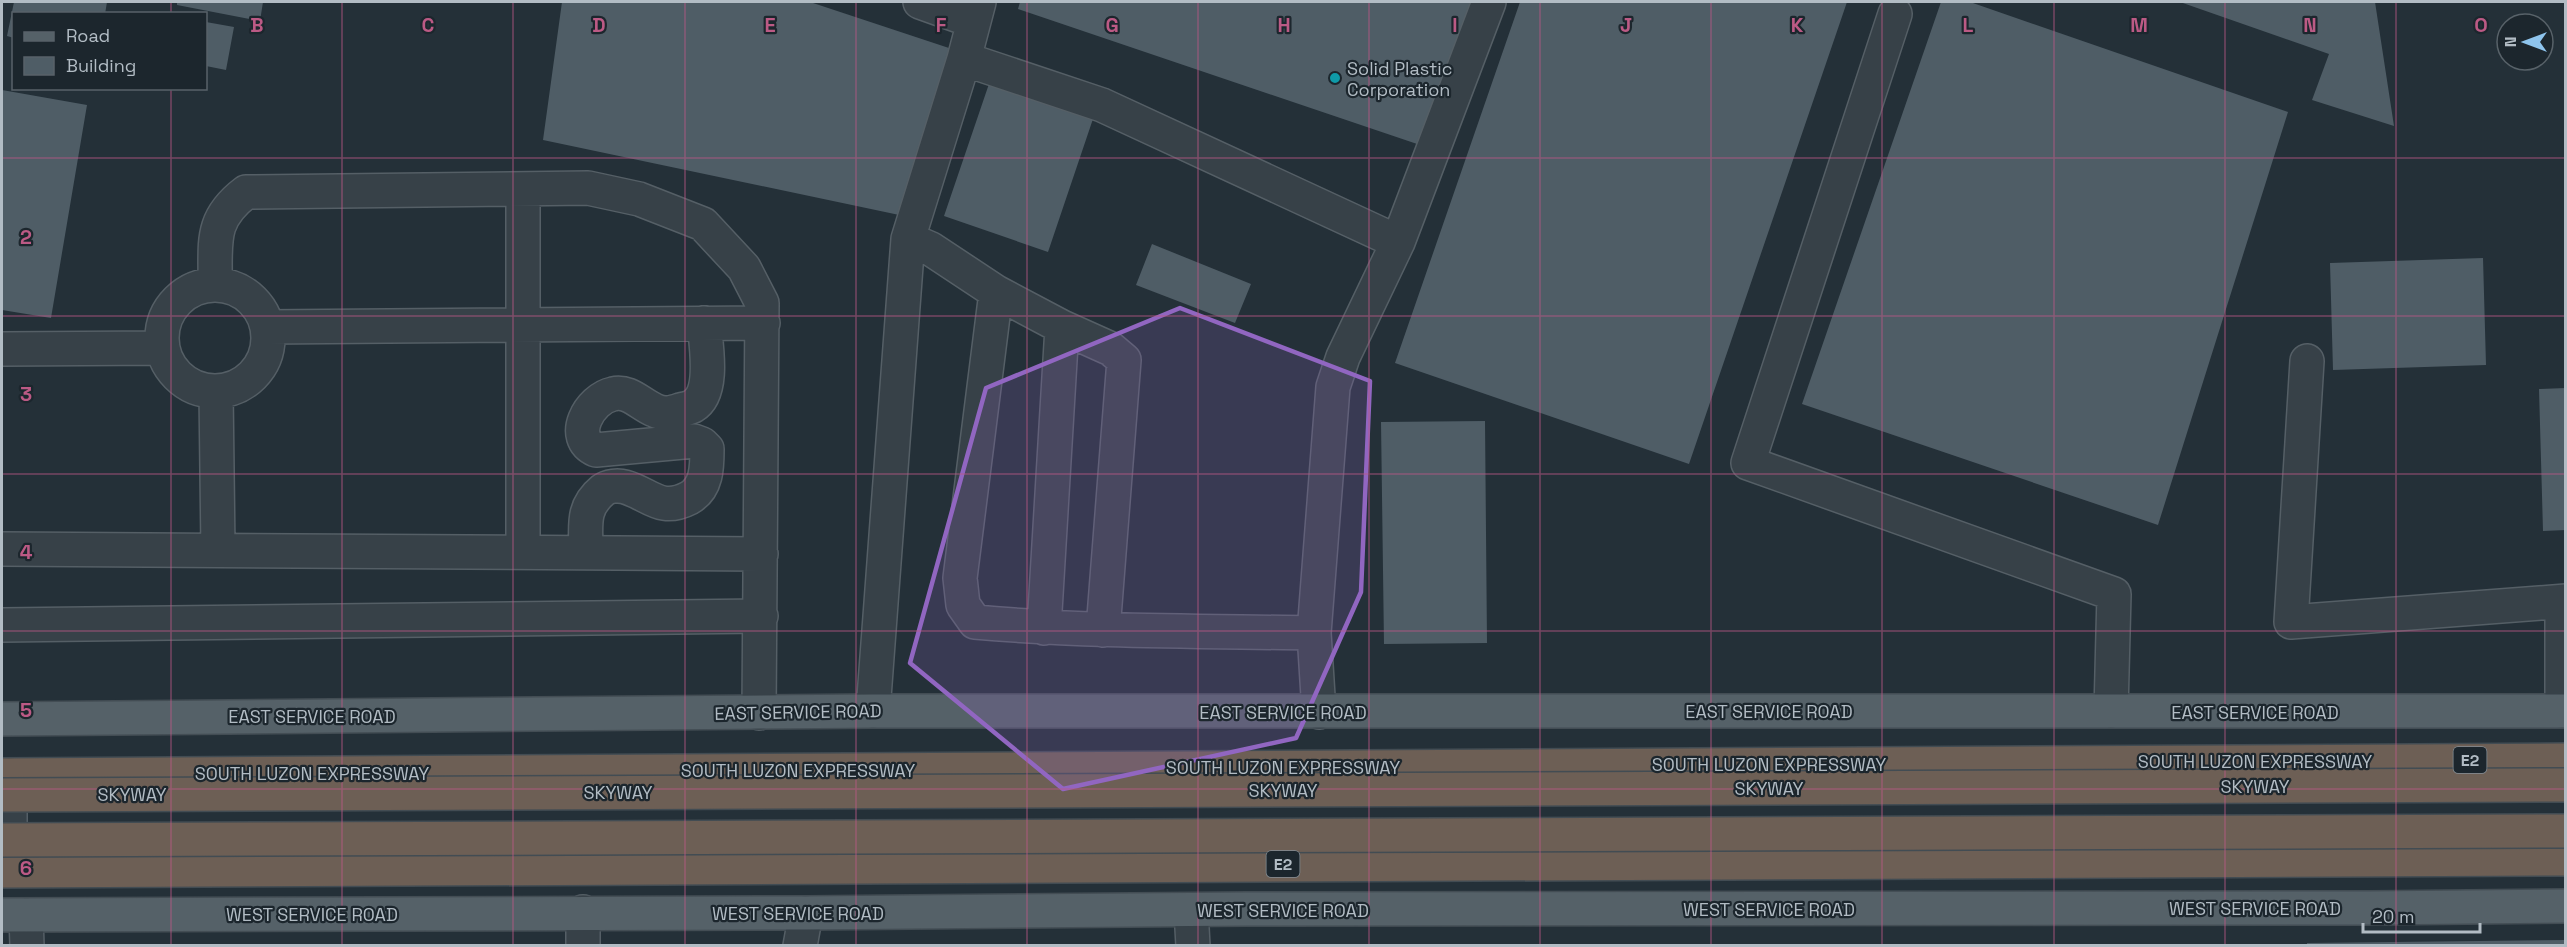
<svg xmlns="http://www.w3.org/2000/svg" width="2567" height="947" viewBox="0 0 2567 947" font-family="'Space Grotesk',sans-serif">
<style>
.building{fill:#4f5d66}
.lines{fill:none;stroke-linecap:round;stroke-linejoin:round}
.minor-casing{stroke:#555f66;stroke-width:36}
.major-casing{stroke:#434d54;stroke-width:36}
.highway-casing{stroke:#424c53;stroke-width:36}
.minor{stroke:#374148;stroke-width:33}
.major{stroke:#556168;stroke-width:33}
.highway{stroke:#6d5f55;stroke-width:33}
.highway-bridge-casing{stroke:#424c53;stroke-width:36;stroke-linecap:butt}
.highway-bridge{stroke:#6d5f55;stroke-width:33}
.marked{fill:#9166c1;fill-opacity:0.2;stroke:#9166c1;stroke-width:4.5;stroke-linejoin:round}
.grid{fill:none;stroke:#bc5a85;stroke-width:1.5;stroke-opacity:0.55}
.culture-dot{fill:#0f9aa8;stroke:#1c262d;stroke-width:2}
.labels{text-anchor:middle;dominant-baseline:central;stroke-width:4.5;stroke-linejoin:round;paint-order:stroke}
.shield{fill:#1c262d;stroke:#858f97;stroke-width:1.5}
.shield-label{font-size:16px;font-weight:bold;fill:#b2bcc4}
.poi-label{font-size:18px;fill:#b2bcc4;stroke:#1c262d;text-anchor:start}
.street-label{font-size:18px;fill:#b2bcc4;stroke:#1c262d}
.grid-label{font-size:20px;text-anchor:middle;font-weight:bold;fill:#bc5a85;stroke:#1c262d;stroke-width:4.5;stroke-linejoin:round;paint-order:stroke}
</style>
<rect width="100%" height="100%" fill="#243038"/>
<path class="building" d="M14,2h93l-2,12h-91v24l-7,-2z
M177,2h86l-3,19 -83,-16z
M562,2h248l148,49 -54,165 -361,-76z
M1020,2h455l-49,145 -408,-138z
M1520,2h327l-158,462 -294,-101z
M1941,2h29l318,110 -130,413 -356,-121z
M2180,2h195l19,124 -82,-26 17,-46z
M206,22l28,5 -8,43 -20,-4z
M992,75l104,35 -48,142 -104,-36z
M2,90l85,15 -36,213 -49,-8z
M1152,244l99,40 -16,39 -99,-38z
M2483,258l3,107 -153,5 -3,-107z
M2566,388v142l-23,1 -4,-142z
M1485,421l2,222 -103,1 -3,-222z
M2566,940v6h-259v-3z"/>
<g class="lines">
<defs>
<path id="minor" d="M920,2l53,19
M1895,14l-147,449 366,131 -3,117
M964,59l138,46 296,137
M908,239l23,10 65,43 -36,286 3,27 12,17c112,10 225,9 339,11
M215,284c1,-41 -6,-64 31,-92l342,-4 51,11 64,25 41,44 18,35 -3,410
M162 338a53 53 0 1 1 106 0a53 53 0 1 1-106 0Z
M996,292l66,35 49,22 13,11 -21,270
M267,327l496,-4
M2,349l161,-1
M2307,361l-16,261 275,-21
M216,391l2,159
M2,549l759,5
M523,552v-362
M586,553c0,-27 -5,-45 17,-63 5,-4 15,-5 22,-3 25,7 35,26 64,11 18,-10 18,-31 18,-49l-5,-5 -8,-3 -98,9c-28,-12 -7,-51 17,-56 16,-4 27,10 41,16 10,5 17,3 26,0 4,-1 10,-2 13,-4 22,-13 13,-61 11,-83
M2,625l759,-9
M1044,628l18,-301
M873,711l35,-472 56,-180 15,-57
M2562,711v-109
M1319,712l-5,-79 19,-246 10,-30 55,-115 91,-240
M10,775v94
M1191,910l2,36
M583,912v34
M26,915l1,31
M800,946l6,-33"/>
<path id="major" d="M2,719l871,-8h1693
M2,915l804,-2 441,-4 1123,-1 196,-2"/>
<path id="highway" d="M2,775l2564,-15
M2,871l2564,-12"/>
</defs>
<use href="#minor" class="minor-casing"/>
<use href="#major" class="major-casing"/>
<use href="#highway" class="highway-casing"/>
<use href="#minor" class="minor"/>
<use href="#major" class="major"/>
<use href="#highway" class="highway"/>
<defs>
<path id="highway-bridge" d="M2,795l2564,-10
M2,840l2564,-9"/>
</defs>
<use href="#highway-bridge" class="highway-bridge-casing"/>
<use href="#highway-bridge" class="highway-bridge"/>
</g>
<path class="marked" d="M1180,308l190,73 -9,211 -65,146 -233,51 -153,-126 76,-275z"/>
<path class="grid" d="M171,2v12M342,2v944M513,2v944M685,2v944M856,2v944M1027,2v944M1198,2v944M1369,2v944M1540,2v944M1711,2v944M1882,2v944M2054,2v944M2225,2v944M2396,2v944M171,88v858M2,158h2564M2,316h2564M2,474h2564M2,631h2564M2,789h2564"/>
<circle class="culture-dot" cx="1335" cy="78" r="6"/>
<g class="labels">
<g class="shield">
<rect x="2453.5" y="747" width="33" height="26" rx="4.5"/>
<rect x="1266.5" y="851" width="33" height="26" rx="4.5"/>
</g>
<g class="shield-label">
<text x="2470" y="760">E2</text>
<text x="1283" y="864">E2</text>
</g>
<g class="poi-label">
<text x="1347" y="68">Solid Plastic<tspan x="1347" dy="21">Corporation</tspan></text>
</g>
<g class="street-label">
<text x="1769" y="711">EAST SERVICE ROAD</text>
<text transform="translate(798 712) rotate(-1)">EAST SERVICE ROAD</text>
<text x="1283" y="712">EAST SERVICE ROAD</text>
<text x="2255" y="712">EAST SERVICE ROAD</text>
<text x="312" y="716">EAST SERVICE ROAD</text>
<text x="2255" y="761">SOUTH LUZON EXPRESSWAY</text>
<text x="1769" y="764">SOUTH LUZON EXPRESSWAY</text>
<text x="1283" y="767">SOUTH LUZON EXPRESSWAY</text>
<text x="798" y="770">SOUTH LUZON EXPRESSWAY</text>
<text x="312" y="773">SOUTH LUZON EXPRESSWAY</text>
<text x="2255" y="786">SKYWAY</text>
<text x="1769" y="788">SKYWAY</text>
<text x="1283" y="790">SKYWAY</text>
<text x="618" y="792">SKYWAY</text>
<text x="132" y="794">SKYWAY</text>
<text x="2255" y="908">WEST SERVICE ROAD</text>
<text x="1769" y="909">WEST SERVICE ROAD</text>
<text x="1283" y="910">WEST SERVICE ROAD</text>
<text x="798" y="913">WEST SERVICE ROAD</text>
<text x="312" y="914">WEST SERVICE ROAD</text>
</g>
</g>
<g class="grid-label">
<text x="257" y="32">B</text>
<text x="428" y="32">C</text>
<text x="599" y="32">D</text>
<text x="770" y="32">E</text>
<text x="941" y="32">F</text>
<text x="1112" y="32">G</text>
<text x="1284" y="32">H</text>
<text x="1455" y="32">I</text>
<text x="1626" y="32">J</text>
<text x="1797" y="32">K</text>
<text x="1968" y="32">L</text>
<text x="2139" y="32">M</text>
<text x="2310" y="32">N</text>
<text x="2481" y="32">O</text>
<text x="26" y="244">2</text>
<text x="26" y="401">3</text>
<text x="26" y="559">4</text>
<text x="26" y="717">5</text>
<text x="26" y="875">6</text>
</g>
<rect width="2567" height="947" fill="none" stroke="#b2bcc4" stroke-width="6"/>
<rect x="12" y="12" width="195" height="78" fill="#1c262d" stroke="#586269" stroke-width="1.5"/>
<rect x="24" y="32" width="30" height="9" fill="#556168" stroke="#586269" stroke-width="1.5"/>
<text x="66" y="42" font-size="18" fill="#b2bcc4">Road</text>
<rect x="24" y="57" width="30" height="18" fill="#4f5d66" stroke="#586269" stroke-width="1.5"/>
<text x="66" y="72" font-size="18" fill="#b2bcc4">Building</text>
<g transform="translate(2525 42) rotate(270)"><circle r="28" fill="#1c262d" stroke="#586269" stroke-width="1.5"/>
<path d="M0-4.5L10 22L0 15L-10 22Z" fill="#8ec4ed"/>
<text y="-9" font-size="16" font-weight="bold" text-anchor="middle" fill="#b2bcc4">N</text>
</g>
<path d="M2363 923v9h117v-9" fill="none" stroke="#b2bcc4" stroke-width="3"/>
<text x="2372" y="923" font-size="18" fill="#b2bcc4" stroke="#1c262d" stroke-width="4.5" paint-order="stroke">20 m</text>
</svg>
